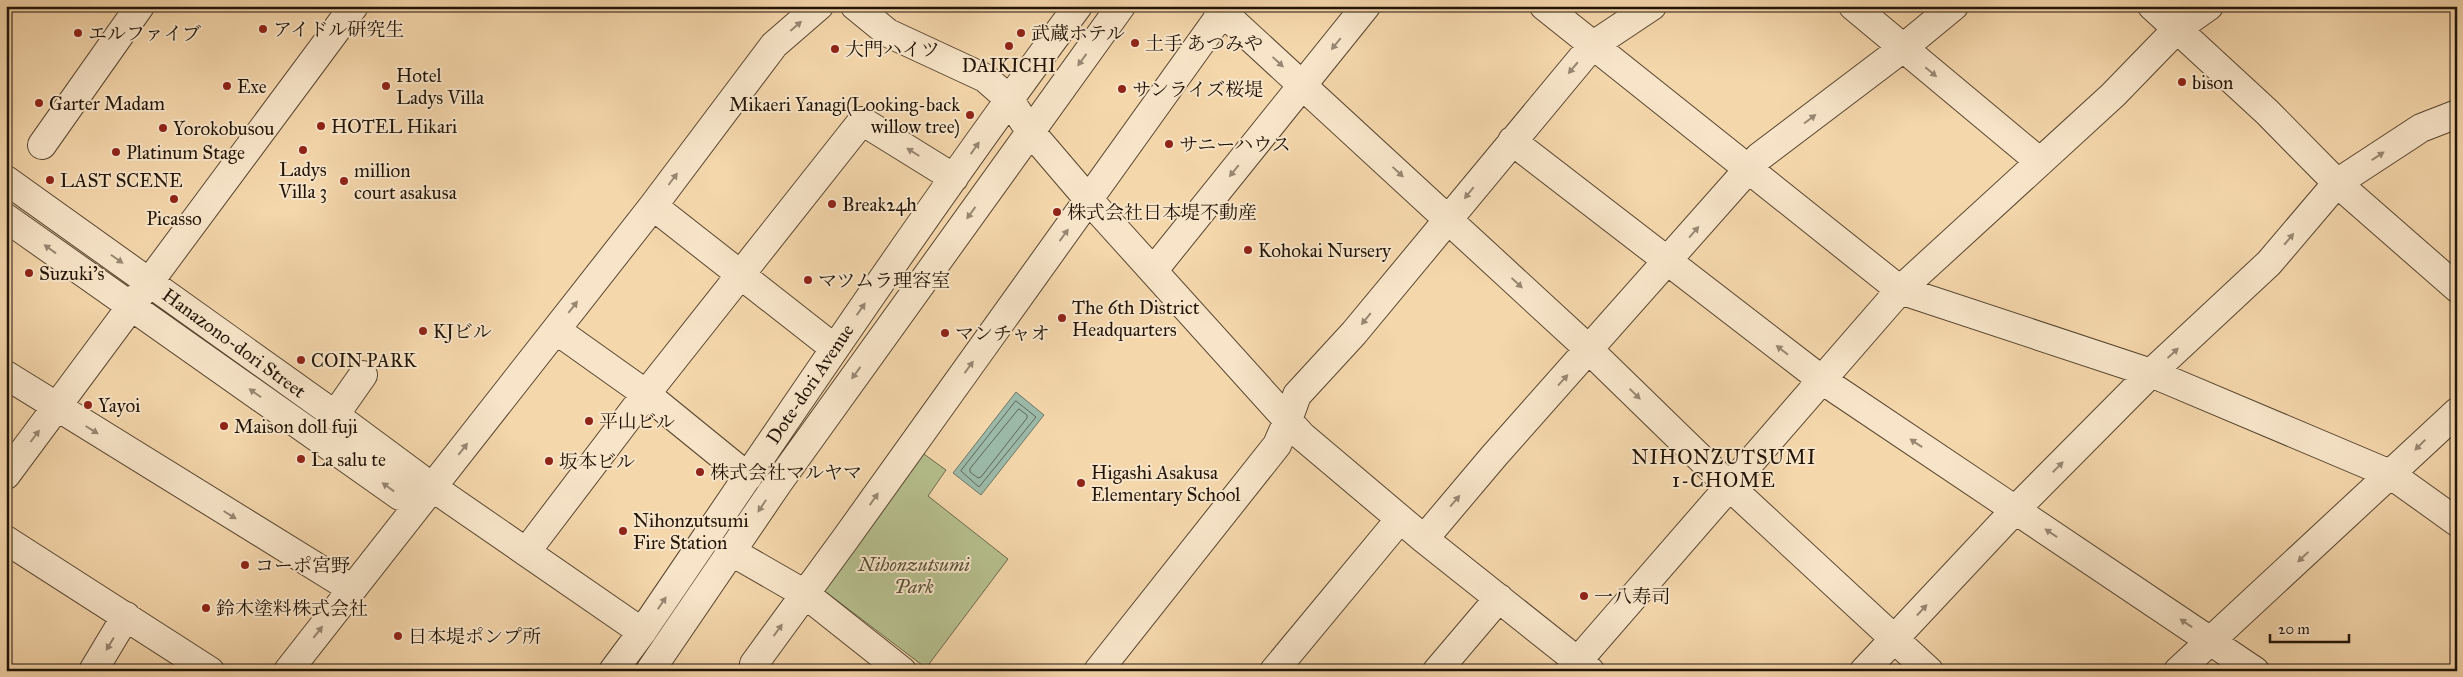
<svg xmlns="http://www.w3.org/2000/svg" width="2463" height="677" viewBox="0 0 2463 677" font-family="'IM FELL Great Primer','Noto Serif JP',serif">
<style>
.green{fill:#b6bf8e;stroke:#6c6a4a}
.water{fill:#9cbaa9;stroke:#6b7868}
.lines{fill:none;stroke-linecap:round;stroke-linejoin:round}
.shore{stroke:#5f6758;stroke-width:1}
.minor-casing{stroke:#574530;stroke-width:30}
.minor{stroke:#f8e5c9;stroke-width:28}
.oneway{fill:#988772}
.poi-dot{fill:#8f2418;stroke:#f8e5c9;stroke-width:2}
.labels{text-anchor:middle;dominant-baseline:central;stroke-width:4;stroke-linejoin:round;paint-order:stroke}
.poi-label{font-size:19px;fill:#221407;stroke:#f8e5c9;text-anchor:start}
.street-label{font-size:19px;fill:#221407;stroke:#f8e5c9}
.park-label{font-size:19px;font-style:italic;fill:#565036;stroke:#f8e5c9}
.neighbourhood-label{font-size:20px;letter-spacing:1px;fill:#221407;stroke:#f8e5c9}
</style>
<rect width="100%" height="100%" fill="#f5d7ac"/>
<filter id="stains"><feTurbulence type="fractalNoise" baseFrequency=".004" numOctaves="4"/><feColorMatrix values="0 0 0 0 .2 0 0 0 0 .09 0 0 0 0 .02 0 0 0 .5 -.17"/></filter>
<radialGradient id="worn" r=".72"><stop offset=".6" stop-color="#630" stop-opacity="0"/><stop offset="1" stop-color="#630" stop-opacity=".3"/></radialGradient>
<path class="green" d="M921,452l25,18 -18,26 80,63 -82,109 -104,-79z"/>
<path class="water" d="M1016,392l28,23 -63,80 -28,-22z"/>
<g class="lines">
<path class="shore" d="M1016,401l20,16 -57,70 -18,-16z
M1019,409l8,6v3l-46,59 -3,1 -8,-6v-3z"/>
<defs>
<path id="minor" d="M855,6l33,27 97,45 24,21 21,32 59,69 213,236 122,103 166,132
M1216,6l366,337 147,143 200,185
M1544,6l356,284 251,83 239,101 67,48
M1853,6l187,156
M2152,6l115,106 70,71 120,105
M1512,141l310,239 433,291
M42,145l98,-139
M6,180l322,230 104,77 210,145
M653,206l181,142
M6,218l394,278 32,-9
M1153,271l213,-265
M556,330l90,64 102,83
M6,375l346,214
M335,415l28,-40
M6,475l348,-469
M1424,539l70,-83 265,-299 144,-109 51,-42
M6,540l204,131
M526,552l120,-158 216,-273 92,57
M732,552l73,42 97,77
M93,671l33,-55
M288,671l365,-465 121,-161 45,-39
M613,671l29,-39c143,-210 284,-422 436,-626
M650,671l128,-188 343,-477
M753,671l1,-7 92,-126 381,-532
M1098,671l179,-226 11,-25 9,-25 57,-62 238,-287 60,-40
M1274,671l126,-152
M1437,671l62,-73
M1569,671l331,-381 213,-195 65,-67 31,-22
M1864,671l152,-162 135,-136 118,-110 68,-80 84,-55 36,-14
M2178,671l279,-259"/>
</defs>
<use href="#minor" class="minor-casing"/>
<use href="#minor" class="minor"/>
</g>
<defs><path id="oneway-solid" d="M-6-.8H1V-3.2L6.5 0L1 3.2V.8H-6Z" transform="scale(1.25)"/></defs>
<g class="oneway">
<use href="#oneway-solid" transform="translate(796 26) rotate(-41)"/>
<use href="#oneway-solid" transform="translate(1336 44) rotate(129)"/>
<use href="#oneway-solid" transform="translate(1082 60) rotate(126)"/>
<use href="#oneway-solid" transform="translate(1278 62) rotate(43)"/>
<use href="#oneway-solid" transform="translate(1573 68) rotate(130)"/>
<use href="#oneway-solid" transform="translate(1931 72) rotate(40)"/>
<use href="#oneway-solid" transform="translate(1810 119) rotate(-37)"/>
<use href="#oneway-solid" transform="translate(975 148) rotate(-55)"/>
<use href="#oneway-solid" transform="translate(913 152) rotate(-148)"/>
<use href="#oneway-solid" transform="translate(2378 156) rotate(-33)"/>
<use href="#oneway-solid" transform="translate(1234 171) rotate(129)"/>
<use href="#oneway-solid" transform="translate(1398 172) rotate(43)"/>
<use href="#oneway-solid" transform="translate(673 179) rotate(-53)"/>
<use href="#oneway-solid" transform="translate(1469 193) rotate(129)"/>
<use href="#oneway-solid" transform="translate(971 213) rotate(126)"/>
<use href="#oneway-solid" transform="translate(1694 232) rotate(-49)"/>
<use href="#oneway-solid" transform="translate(1064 235) rotate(-54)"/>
<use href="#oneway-solid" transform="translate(2289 239) rotate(-50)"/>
<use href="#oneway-solid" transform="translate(50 249) rotate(-144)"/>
<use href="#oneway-solid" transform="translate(117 259) rotate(35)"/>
<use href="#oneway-solid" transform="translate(1517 283) rotate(43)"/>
<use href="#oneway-solid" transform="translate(573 307) rotate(-52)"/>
<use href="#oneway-solid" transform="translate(861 309) rotate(-55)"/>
<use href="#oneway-solid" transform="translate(1366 319) rotate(129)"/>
<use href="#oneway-solid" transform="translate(1782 350) rotate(-142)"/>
<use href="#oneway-solid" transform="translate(2173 353) rotate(-43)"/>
<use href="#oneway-solid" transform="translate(969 367) rotate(-54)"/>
<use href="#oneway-solid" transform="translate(856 373) rotate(126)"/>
<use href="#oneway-solid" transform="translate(1563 380) rotate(-48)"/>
<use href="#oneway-solid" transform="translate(255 393) rotate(-145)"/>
<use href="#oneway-solid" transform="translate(1635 394) rotate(44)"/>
<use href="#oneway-solid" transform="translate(92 430) rotate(32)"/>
<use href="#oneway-solid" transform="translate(35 436) rotate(-53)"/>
<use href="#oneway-solid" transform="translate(1916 443) rotate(-146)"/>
<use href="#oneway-solid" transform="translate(2420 445) rotate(135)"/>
<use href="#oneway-solid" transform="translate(463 449) rotate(-52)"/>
<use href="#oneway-solid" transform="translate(2058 467) rotate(-45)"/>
<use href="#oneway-solid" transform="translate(388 487) rotate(-144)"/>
<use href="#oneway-solid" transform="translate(874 499) rotate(-55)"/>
<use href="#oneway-solid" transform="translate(1455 501) rotate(-49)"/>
<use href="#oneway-solid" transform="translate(762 506) rotate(124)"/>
<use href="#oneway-solid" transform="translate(230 515) rotate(32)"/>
<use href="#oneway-solid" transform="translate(2051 533) rotate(-146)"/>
<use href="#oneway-solid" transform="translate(2303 557) rotate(137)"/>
<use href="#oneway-solid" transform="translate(662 603) rotate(-56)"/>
<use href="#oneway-solid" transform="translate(1922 610) rotate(-47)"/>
<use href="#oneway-solid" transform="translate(2186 623) rotate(-146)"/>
<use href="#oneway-solid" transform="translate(778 630) rotate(-54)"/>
<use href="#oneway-solid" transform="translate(318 632) rotate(-52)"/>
<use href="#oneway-solid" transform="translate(110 644) rotate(121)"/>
</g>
<g class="poi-dot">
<circle cx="263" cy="29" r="5"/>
<circle cx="78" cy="33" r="5"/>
<circle cx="1021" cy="33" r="5"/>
<circle cx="1135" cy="43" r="5"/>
<circle cx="1009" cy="46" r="5"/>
<circle cx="835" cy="49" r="5"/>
<circle cx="2182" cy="82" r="5"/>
<circle cx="227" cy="86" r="5"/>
<circle cx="386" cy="86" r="5"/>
<circle cx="1122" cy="89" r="5"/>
<circle cx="39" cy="103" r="5"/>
<circle cx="970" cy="115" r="5"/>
<circle cx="321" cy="126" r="5"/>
<circle cx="163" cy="128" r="5"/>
<circle cx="1169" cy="144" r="5"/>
<circle cx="303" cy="150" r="5"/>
<circle cx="116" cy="152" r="5"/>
<circle cx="50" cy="180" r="5"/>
<circle cx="344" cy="181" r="5"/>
<circle cx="174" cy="199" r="5"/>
<circle cx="832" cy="204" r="5"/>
<circle cx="1057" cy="212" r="5"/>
<circle cx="1248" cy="250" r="5"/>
<circle cx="29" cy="273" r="5"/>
<circle cx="808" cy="280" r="5"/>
<circle cx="1062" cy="318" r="5"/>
<circle cx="423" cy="331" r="5"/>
<circle cx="945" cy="333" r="5"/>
<circle cx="301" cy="360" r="5"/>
<circle cx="88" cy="405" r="5"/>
<circle cx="589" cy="421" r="5"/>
<circle cx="224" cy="426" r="5"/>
<circle cx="301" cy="459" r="5"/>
<circle cx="549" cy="461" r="5"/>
<circle cx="700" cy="472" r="5"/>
<circle cx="1081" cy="483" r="5"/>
<circle cx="623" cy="531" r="5"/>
<circle cx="245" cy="565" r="5"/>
<circle cx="1584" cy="596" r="5"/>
<circle cx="206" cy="608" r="5"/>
<circle cx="398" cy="636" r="5"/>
</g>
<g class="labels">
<g class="poi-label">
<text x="273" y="29">アイドル研究生</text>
<text x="88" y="33">エルファイブ</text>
<text x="1031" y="33">武蔵ホテル</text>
<text x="1145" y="43">土手 あつみや</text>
<text x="845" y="49">大門ハイツ</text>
<text x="1009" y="65" text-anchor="middle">DAIKICHI</text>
<text x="396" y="75">Hotel<tspan x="396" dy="22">Ladys Villa</tspan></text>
<text x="2192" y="82">bison</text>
<text x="237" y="86">Exe</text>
<text x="1132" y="89">サンライズ桜堤</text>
<text x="49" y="103">Garter Madam</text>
<text x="960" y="104" text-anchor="end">Mikaeri Yanagi(Looking-back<tspan x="960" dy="22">willow tree)</tspan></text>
<text x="331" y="126">HOTEL Hikari</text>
<text x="173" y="128">Yorokobusou</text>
<text x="1179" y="144">サニーハウス</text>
<text x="126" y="152">Platinum Stage</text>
<text x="303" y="169" text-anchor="middle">Ladys<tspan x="303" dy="22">Villa 3</tspan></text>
<text x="354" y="170">million<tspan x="354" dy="22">court asakusa</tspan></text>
<text x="60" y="180">LAST SCENE</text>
<text x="842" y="204">Break24h</text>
<text x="1067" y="212">株式会社日本堤不動産</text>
<text x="174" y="218" text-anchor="middle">Picasso</text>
<text x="1258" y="250">Kohokai Nursery</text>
<text x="39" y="273">Suzuki's</text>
<text x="818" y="280">マツムラ理容室</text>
<text x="1072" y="307">The 6th District<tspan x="1072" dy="22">Headquarters</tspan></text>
<text x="433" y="331">KJビル</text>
<text x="955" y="333">マンチャオ</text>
<text x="311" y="360">COIN PARK</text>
<text x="98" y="405">Yayoi</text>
<text x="599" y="421">平山ビル</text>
<text x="234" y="426">Maison doll fuji</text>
<text x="311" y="459">La salu te</text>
<text x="559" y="461">坂本ビル</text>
<text x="710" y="472">株式会社マルヤマ</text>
<text x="1091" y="472">Higashi Asakusa<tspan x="1091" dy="22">Elementary School</tspan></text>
<text x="633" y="520">Nihonzutsumi<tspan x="633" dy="22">Fire Station</tspan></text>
<text x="255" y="565">コーポ宮野</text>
<text x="1594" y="596">一八寿司</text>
<text x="216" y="608">鈴木塗料株式会社</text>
<text x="408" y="636">日本堤ポンプ所</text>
</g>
<g class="street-label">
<text transform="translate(234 343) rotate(36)">Hanazono-dori Street</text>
<text transform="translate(810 384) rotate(-56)">Dote-dori Avenue</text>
</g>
<g class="park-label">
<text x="914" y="564">Nihonzutsumi<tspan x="914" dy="22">Park</tspan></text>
</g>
<g class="neighbourhood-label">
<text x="1724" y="457">NIHONZUTSUMI<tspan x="1724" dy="23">1-CHOME</tspan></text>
</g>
</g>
<rect width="2463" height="677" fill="none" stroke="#f5d7ac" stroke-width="25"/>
<rect x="8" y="8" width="2448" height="662" fill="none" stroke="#221407" stroke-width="2.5"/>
<rect x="12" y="12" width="2438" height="652" fill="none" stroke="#221407"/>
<path d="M2270 634v8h79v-8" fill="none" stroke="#221407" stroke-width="2.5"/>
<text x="2278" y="634" font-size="15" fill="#221407" stroke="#f8e5c9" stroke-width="4" paint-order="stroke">20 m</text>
<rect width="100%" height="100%" filter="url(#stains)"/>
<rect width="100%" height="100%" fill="url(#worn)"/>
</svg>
